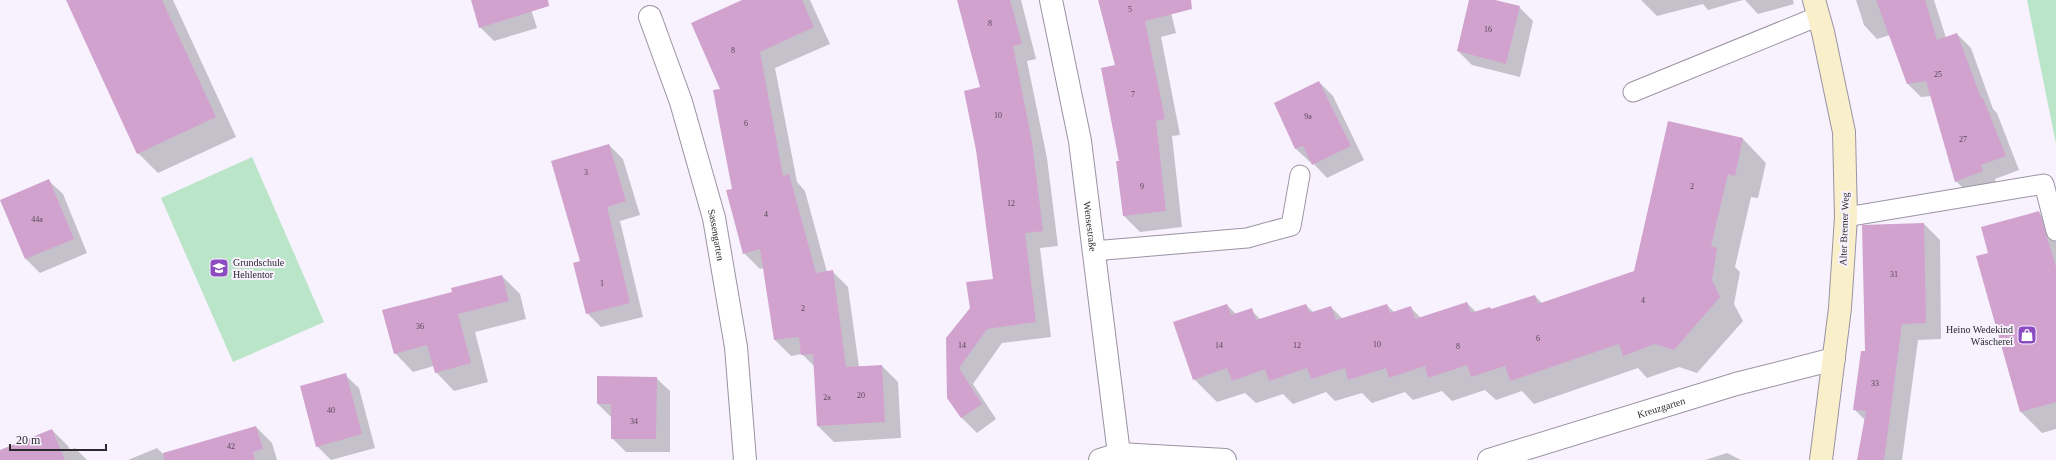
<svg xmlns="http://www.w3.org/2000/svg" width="2056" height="460" viewBox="0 0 2056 460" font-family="'Times New Roman',serif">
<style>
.green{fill:#bae5c9}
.shadow{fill:#0003}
.building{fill:#d2a2ce}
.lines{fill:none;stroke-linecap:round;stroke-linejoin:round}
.lane-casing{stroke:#9b93a3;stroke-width:21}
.street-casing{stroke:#9b93a3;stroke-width:24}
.secondary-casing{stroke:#9b93a3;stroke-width:24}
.lane{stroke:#fff;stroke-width:19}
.street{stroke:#fff;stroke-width:22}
.secondary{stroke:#faefcb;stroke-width:22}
.labels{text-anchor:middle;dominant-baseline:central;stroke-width:4;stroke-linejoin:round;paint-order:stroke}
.number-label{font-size:8px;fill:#564757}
.street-label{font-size:10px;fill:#2c292f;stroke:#f7f2fd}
.poi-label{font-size:10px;fill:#2c292f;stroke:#f7f2fd;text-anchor:start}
</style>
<rect width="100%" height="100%" fill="#f7f2fd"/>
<path class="green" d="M2027,0h29v144z
M252,157l72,165 -91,40 -72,-164z"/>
<path class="shadow" d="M67,0h106l63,137 -78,36 -20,-20z
M472,0h56l9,28 -43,13 -14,-14z
M745,0h65l20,44 -55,24 22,114 8,9 22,81 5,-1 16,16 11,80 23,-1 16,16 3,56 -67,4 -16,-16 -3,-59 -13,-13 -11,2 -16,-16 -11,-72 -4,1 -16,-16 -11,-63 -11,-100z
M958,0h63l15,59 -9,2 20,97 11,88 -18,2 11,89 -49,6 -29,41 23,35 -19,14 -15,-15 -14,-20 -1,-60 47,-58 -12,-192z
M1100,0h68l8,33 -15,4 19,98 -8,1 10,91 -42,5 -16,-16 -8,-150z
M1470,0h20l29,7 14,14 -13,56 -48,-12 -14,-14z
M1641,0h102l-35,10 -5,-6 -46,12z
M1745,0h48l1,4 -36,10z
M1856,0h78l12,38 11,-4 14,14 22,61 4,4 22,57 -24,9 2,6 -27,10 -14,-14 -24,-85 -11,1 -14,-14 -17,-48 -13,4 -13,-14z
M1319,82l14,14 31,64 -37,18 -15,-16h-2l-14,-13 -21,-45z
M1669,122l74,17 23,24 -8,35 -7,-1 -16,70 5,5 -6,32 9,17 -46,52 -18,-6 -32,11 -9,-10 -104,36 -12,-13 -26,9 -11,-10 -33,11 -10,-10 -29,9 -8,-8 -33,11 -10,-10 -27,8 -9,-9 -33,12 -10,-10 -27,9 -11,-10 -28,9 -23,-23 33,-74 10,10 14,-5 10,10 45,-15 8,8 17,-6 12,12 44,-14 7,7 16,-5 11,11 46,-15 9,9 14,-4 2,2 43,-14 7,7 93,-31z
M609,145l14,14 17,56 -20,6 23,96 -42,10 -14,-14 -6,-51z
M49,181l14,13 24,59 -47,20 -14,-14 -24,-59z
M2038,212l18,18v199l-14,4 -21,-21 -44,-155 13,-4z
M1924,224l16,16 1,99 -23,1 -16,120h-44l7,-40 -11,-11 12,-56z
M502,276l18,18 6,25 -51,13 13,50 -34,9 -18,-19 -2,-6 -21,6 -18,-19 58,-60z
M345,375l14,13 16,60 -44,12 -14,-14z
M656,378l14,13v61h-44l-14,-14v-20l-14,-14z
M256,427l16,16 5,17h-149l29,-12 6,6z
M52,430l16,16 2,4 5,-2 12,12h-58z
M1727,453l14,7h-36z"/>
<path class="building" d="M66,0h96l54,117 -79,37z
M471,0h77l1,6 -70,22z
M742,0h60l12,27 -54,25 23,124 6,-2 27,99 17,-3 13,97 36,-2 3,57 -68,4 -4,-72 -12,1 -2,-18 -25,3 -14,-91 -17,5 -17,-64 6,-1 -19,-99 7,-1 -29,-66z
M957,0h53l12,44 -9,2 19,96 11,89 -18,2 11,89 -49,7 -28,39 23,36 -21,14 -14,-20 -1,-60 24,-30 -4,-26 27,-3 -17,-129 -12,-59 16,-4z
M1098,0h93l1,9 -47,12 20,98 -9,2 10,90 -43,5 -7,-55h3l-18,-93 14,-3z
M1469,0h26l25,6 -14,58 -49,-13z
M1876,0h49l12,40 20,-7 24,65h2l23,58 -25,9 2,6 -28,11 -29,-101 -19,3z
M1319,81l32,65 -39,19 -9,-19 -8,3 -21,-46z
M1668,121l75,17 -8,38 -7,-2 -17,72 6,2 -5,32 8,17 -46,53 -19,-6 -32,12 -4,-12 -109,37 -5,-15 -34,11 -4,-12 -39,13 -3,-12 -36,12 -3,-10 -38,12 -3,-12 -34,11 -4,-11 -38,13 -4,-12 -33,12 -5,-13 -34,12 -20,-58 54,-18 4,11 21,-7 4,12 50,-16 3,9 22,-7 5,14 51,-16 3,9 21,-7 4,13 52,-17 4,11 19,-6 1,2 44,-14 3,9 96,-33z
M609,144l17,57 -19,6 23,96 -44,11 -13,-51 7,-2 -29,-100z
M49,179l25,60 -49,20 -25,-59z
M2039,211l17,56v135l-36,10 -44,-156 12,-3 -7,-26z
M1924,223l2,100 -24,1 -18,136h-27l9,-49 -13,-1 8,-59h4l-3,-126z
M502,275l7,26 -51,13 13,49 -36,10 -8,-28 -33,9 -12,-44 70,-18 -1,-4z
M346,373l16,61 -46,13 -16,-61z
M597,376l60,1 -1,62h-45v-35h-14z
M256,426l7,23 -10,3 2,8h-91l-1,-7z
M52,429l13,31h-65v-10z"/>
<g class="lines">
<defs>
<path id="lane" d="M1633,92l186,-76
M1846,217l198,-33 12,47
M1093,251l154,-13 44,-12 9,-51"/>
<g id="street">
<path id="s1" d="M1051,0l29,141 39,313"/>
<path id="s2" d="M650,17l31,85 33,116 22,129 9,113"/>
<path d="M1100,460l19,-6 106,6"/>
<path id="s3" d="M1489,460l247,-76 98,-25"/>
</g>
<path id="secondary" d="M1814,0l9,32 21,100 2,85 -6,91 -19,152"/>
</defs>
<use href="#lane" class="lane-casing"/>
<use href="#street" class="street-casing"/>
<use href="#secondary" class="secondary-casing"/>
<use href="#lane" class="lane"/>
<use href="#street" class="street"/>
<use href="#secondary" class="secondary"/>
</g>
<defs>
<symbol id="school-square" viewBox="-11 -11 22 22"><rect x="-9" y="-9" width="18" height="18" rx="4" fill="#8b4cc2" stroke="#f7f2fd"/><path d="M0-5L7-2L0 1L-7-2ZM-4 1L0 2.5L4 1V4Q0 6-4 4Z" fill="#fff"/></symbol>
<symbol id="shop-square" viewBox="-11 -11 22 22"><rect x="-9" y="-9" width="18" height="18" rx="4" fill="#8b4cc2" stroke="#f7f2fd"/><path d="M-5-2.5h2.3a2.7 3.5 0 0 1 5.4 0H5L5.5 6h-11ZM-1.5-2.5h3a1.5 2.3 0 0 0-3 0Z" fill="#fff"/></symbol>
</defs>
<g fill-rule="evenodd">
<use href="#school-square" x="208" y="257" width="22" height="22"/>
<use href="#shop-square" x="2016" y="324" width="22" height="22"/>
</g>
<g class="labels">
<g class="number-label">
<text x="1130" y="9">5</text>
<text x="990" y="23">8</text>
<text x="1488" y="29">16</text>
<text x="733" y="50">8</text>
<text x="1938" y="74">25</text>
<text x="1133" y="94">7</text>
<text x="998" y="115">10</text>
<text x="1308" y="116">9a</text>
<text x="746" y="123">6</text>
<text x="1963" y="139">27</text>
<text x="586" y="172">3</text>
<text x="1142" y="186">9</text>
<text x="1692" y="186">2</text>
<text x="1011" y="203">12</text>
<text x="766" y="214">4</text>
<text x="37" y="219">44a</text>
<text x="1894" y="274">31</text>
<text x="602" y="283">1</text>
<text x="1643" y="300">4</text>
<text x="803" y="308">2</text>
<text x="420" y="326">36</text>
<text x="1538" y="338">6</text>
<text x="1377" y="344">10</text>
<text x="962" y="345">14</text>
<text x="1219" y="345">14</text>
<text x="1297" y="345">12</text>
<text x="1458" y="346">8</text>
<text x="1875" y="383">33</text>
<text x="861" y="395">20</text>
<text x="827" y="397">2a</text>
<text x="331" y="410">40</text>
<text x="634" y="421">34</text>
<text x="231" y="446">42</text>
</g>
<g class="street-label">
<text stroke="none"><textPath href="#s1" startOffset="230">Wensestraße</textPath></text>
<text transform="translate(1844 229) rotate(-88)">Alter Bremer Weg</text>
<text stroke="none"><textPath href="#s2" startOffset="228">Sassengarten</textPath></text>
<text stroke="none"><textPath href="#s3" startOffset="180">Kreuzgarten</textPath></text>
</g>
<g class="poi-label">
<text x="233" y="262">Grundschule<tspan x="233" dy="12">Hehlentor</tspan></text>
<text x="2013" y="329" text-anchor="end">Heino Wedekind<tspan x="2013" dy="12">Wäscherei</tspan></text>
</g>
</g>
<path d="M10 444v6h96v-6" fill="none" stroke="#2c292f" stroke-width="2"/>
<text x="16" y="444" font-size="12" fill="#2c292f" stroke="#f7f2fd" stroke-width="3" paint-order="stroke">20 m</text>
</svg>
